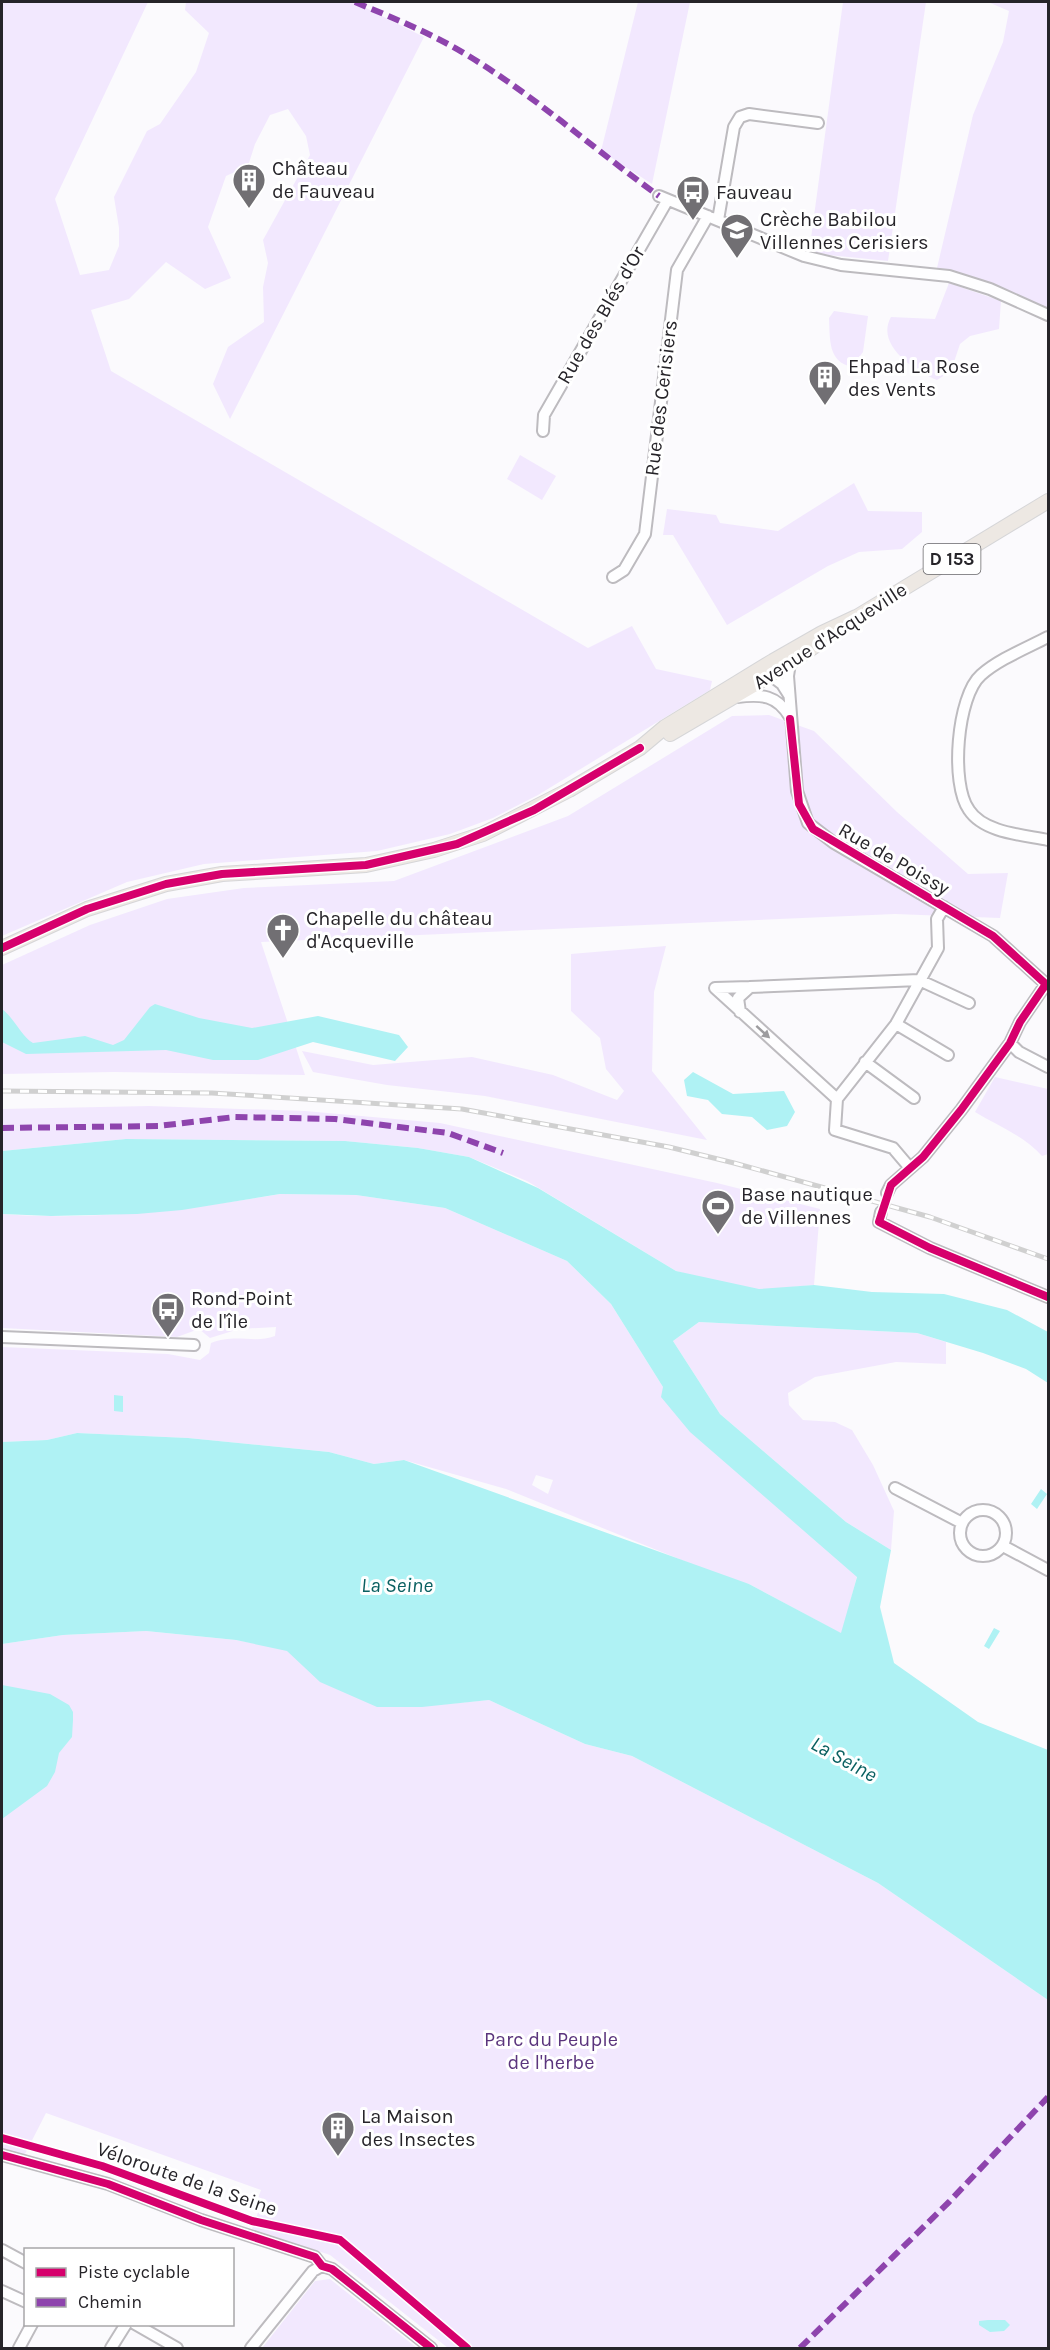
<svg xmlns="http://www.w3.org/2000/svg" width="1050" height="2350" viewBox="0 0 1050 2350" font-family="Karla,sans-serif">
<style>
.green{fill:#f2e8fe;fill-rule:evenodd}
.water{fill:#aff2f4}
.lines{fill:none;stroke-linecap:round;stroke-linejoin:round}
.minor-tunnel{stroke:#d0cfd3;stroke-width:10;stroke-dasharray:10 5;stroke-linecap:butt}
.minor-casing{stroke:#bdbbbf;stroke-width:14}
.major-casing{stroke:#d6d6d8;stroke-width:16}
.minor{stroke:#fefeff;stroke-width:10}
.major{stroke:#ede8e3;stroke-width:14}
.rail-casing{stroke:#d0d0d0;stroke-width:5}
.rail{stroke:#fff;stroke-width:3;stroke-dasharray:9;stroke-linecap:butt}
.quiet{stroke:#8e44ad;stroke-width:6;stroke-dasharray:12 6;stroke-linecap:butt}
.cycleway-casing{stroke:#fff;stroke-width:11}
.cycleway{stroke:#d6006c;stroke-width:8}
.oneway{fill:#9d9c9f}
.labels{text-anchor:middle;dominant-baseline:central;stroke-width:6;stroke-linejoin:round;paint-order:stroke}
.shield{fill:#fff;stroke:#676669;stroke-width:1.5}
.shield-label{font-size:18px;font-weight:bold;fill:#262429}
.poi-label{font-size:20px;fill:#262429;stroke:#fff;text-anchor:start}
.street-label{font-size:20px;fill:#262429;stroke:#fff}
.park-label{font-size:20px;fill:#5b357d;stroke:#fff}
.water-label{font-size:21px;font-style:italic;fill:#0a6061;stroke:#fff}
</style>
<rect width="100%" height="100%" fill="#fbfafd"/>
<path class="green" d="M2,2h146l-93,197 25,76 29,-5 10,-24v-18l-5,-31 33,-66 13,-7 36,-52 13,-39 -24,-23 1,-8h168l70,35 -194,382 -17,-35 15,-37 36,-25 -1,-35 5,-24 -5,-23 47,-85 -4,-19 -18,-27 -18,6 -15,29 -7,22 -22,10 -18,51 23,51 -26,11 -39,-27 -37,37 -38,11 20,61 477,277 44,-22 24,43 56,12 -2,9 -172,105 -45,23 -43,16 -73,17 -173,13 -77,18 -125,54z
M638,2h52l-38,182 -51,-33z
M843,2h83l-38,259 -79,-8z
M988,2h60v309c-34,-21 -76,-24 -111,-43l36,-153 30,-73 6,-31z
M949,283l52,18 -2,28 -29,7 -10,8 -9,27 -14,9c-22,-9 -62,-35 -46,-63l44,2z
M834,311l34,5 -5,36 -11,15c-24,-5 -22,-27 -23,-49z
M520,455l36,21 -14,24 -35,-21z
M854,483l14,28 54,1v20l-20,17 -43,3 -31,14 -101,59 -54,-90h-10l4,-26 49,6 4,8 58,8z
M769,715l45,16 83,81 71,62 40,-1 -8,45 -105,-4 -634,28 44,133 -191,-3 -112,2v-109l88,-40 77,-26 77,-11 150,-7 174,-65 164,-100z
M666,946l-12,46 -2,79 55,69 -222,-44 -98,-11 -74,-13 -11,-21 71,14 99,-8 81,18 64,25 7,-9 -18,-22 -6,-31 -29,-27v-57z
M995,1077l53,12v65l-6,2c-18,-20 -44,-30 -67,-44z
M149,1106l156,5 135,12 277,60 103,26 -6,76 -65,6 -73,-20 -149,-90 -58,-24 -51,-9 -73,-7 -219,-2 -124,12v-42z
M280,1194l76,1 89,13 122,53 44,43 52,83 194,189 -15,58 -93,-50 -18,-4 -225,-91 -102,-29 -30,4 -45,-12 -141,-14 -111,-5 -30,7 -45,2v-95l166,7 32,6 9,-7 2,-10c25,-10 43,1 64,-7l1,-9 -37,2 -29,9 -11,-9 -22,8 -175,-9v-114c93,7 186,-4 278,-20zM536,1475l17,5 -5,14 -16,-9z
M699,1322l218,11 29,9v22l-50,-2 -81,15 -27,16 1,12 14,15 32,2 17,8 21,35 21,46 -3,39 -45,-28 -126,-108 -47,-73z
M146,1631l90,9 80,15 120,50 53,-5 96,44 47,12 246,127 170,117v348h-600l-118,-93 -78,-26 9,-25 -4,-3 4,-11 -215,-77 -22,43 -22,-6v-506l61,-9z
M330,2279l87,69h-155l53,-67z"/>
<path class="water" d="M155,1004l44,14 53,10 66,-12 81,19 9,12 -13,14 -82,-19 -55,18h-45l-47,-10 -140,4 -24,-12v-33c13,10 19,27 31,34l52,-7 28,9 11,-5 26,-33z
M693,1072l40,22 51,-3 11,21 -8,14 -20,4 -15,-13 -30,-3 -14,-14 -21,-4 -3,-16z
M126,1139l219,2 73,7 51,9 69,31 138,83 83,18 55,-4 58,7 72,2 63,16 41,22v51l-22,-14 -43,-16 -66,-20 -218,-11 -26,19 47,73 126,108 45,28 -11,57 14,56 84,59 70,28v250l-170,-117 -246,-127 -47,-12 -96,-44 -67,7h-45l-57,-25 -33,-31 -51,-11 -90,-9 -83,4 -61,9v-202l45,-2 30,-7 111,5 141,14 45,12 30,-4 345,124 92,49 16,-56 -167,-145 -29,-35 2,-10 -52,-83 -44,-43 -122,-53 -89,-13 -76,-1 -98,16 -45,4 -86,2 -49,-2v-63z
M114,1395l9,1v16l-9,-1z
M1041,1489l6,5 -10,15 -6,-5z
M994,1628l6,3 -11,18 -5,-3z
M2,1685l48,9 19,11 4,7v8l-1,17 -13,16 -4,19 -8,14 -45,33z
M988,2320h17l5,5 -6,6 -14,1 -11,-7v-4z"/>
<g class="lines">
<path class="minor-tunnel" d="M881,1212l6,-19"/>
<defs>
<path id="minor" d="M659,196l145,60 37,9 108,11 41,13 58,26
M718,220l16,-93 6,-10 9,-3 69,9
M543,431l1,-16 123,-214
M613,577l11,-7 21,-36 32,-264 31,-54
M1048,637c-21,11 -49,22 -67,38 -24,21 -31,109 -12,135 15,23 55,25 79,30
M790,663l-2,13 9,115 11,32 26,20 159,93 55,50
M765,671l17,13 7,11
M737,697c25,-3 40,-2 53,20
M750,987l-35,1 122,111
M740,1012l-2,-14 12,-11 169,-7 50,23
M896,1024l52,31
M1010,1043l9,9 29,15
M865,1062l49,36
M837,1099l59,-75 42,-76 -1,-29 7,-12
M837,1099l-2,31 58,18 17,20
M887,1193l4,-8 32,-28 38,-47 49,-67 10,-21 26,-38
M881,1212l-2,10 51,26 118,49
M2,1337l192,8
M895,1488l67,35
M960 1533a23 23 0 1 1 46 0a23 23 0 1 1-46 0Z
M1003,1546l45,24
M2,2155l106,29 93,36 114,37 7,9 10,3 99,79
M2,2250l24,13
M2,2291l24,11
M135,2324l42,24
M19,2348l13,-24
M111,2348l15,-24
M251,2348l62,-77 9,-5"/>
<path id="major" d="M850,621l198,-120
M670,734l116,-68 39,-27
M2,948l85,-39 79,-25 56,-10 144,-9 68,-15 49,-16 86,-44 71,-42 25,-21 108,-66 49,-28 34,-16"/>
</defs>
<use href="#minor" class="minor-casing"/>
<use href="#major" class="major-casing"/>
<use href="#minor" class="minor"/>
<use href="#major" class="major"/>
<defs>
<path id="rail" d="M2,1091l210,2 250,16 207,38 65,16 196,54 118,42"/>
</defs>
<use href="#rail" class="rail-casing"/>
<use href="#rail" class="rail"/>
<path class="quiet" d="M355,2c38,16 76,31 112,53 68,41 128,95 192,141
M2,1128l156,-2 77,-9 100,2 113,14 55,20
M800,2348l149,-146 99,-105"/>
<defs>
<path id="cycleway" d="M790,719l9,85 14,25 180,107 55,50
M2,948l85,-39 79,-25 56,-10 144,-9 91,-21 77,-34 106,-62
M1046,984l-26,38 -10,21 -49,67 -38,47 -32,28 -12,37 51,26 118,49
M2,2138l100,28 150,55 88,19 127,108
M2,2155l106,29 93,36 114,37 7,9 10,3 99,79"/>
</defs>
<use href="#cycleway" class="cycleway-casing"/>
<use href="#cycleway" class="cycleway"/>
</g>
<defs><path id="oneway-solid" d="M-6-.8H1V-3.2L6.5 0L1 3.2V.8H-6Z" transform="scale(1.5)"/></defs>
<use class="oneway" href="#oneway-solid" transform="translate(763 1032) rotate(42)"/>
<defs>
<symbol id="building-pin" viewBox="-11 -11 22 30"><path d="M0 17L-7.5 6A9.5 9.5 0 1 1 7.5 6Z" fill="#716f73" stroke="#fff"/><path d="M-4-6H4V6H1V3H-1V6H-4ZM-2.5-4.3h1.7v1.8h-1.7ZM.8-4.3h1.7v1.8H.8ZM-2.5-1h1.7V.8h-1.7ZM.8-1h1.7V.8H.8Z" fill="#fff"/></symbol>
<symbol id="bus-pin" viewBox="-11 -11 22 30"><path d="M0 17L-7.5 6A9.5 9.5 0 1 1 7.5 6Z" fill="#716f73" stroke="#fff"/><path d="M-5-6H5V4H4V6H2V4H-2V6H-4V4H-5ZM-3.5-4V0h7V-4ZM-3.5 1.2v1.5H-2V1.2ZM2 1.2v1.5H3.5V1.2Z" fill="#fff"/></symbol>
<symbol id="school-pin" viewBox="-11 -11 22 30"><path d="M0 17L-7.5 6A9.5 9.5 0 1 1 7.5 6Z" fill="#716f73" stroke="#fff"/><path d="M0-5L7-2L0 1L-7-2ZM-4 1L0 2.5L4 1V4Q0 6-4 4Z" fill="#fff"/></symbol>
<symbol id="church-pin" viewBox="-11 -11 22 30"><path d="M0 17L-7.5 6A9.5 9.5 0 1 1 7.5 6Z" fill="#716f73" stroke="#fff"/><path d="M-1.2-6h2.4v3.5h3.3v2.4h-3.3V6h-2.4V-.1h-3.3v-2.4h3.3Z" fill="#fff"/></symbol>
<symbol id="stadium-pin" viewBox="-11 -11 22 30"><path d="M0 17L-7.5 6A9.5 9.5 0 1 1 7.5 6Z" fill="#716f73" stroke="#fff"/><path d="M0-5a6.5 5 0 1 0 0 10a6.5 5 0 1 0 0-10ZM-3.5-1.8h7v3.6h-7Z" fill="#fff"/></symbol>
</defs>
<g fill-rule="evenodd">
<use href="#building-pin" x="230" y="161" width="38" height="52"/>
<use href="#bus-pin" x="674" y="173" width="38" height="52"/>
<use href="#school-pin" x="718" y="211" width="38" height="52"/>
<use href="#building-pin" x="806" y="358" width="38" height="52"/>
<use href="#church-pin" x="264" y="911" width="38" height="52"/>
<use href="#stadium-pin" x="699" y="1187" width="38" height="52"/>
<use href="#bus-pin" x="149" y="1290" width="38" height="52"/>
<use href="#building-pin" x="319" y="2109" width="38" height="52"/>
</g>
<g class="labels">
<rect class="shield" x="923.5" y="544" width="57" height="30" rx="4.5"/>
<g class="shield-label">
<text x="952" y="559">D 153</text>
</g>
<g class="poi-label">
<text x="272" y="168">Château<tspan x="272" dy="23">de Fauveau</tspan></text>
<text x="716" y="192">Fauveau</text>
<text x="760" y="219">Crèche Babilou<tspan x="760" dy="23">Villennes Cerisiers</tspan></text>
<text x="848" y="366">Ehpad La Rose<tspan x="848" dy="23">des Vents</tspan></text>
<text x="306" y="918">Chapelle du château<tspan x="306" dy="23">d'Acqueville</tspan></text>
<text x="741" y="1194">Base nautique<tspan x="741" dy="23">de Villennes</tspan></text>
<text x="191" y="1298">Rond-Point<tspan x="191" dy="23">de l'île</tspan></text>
<text x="361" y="2116">La Maison<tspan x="361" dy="23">des Insectes</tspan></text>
</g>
<g class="street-label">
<text transform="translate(601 315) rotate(-60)">Rue des Blés d'Or</text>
<text transform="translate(661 398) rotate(-83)">Rue des Cerisiers</text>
<text transform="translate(830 636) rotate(-33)">Avenue d'Acqueville</text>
<text transform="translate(894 859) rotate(30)">Rue de Poissy</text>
<text transform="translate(187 2179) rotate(19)">Véloroute de la Seine</text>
</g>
<g class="park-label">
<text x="551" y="2039">Parc du Peuple<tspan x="551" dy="23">de l'herbe</tspan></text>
</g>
<g class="water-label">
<text x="397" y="1585">La Seine</text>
<text transform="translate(844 1759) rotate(29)">La Seine</text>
</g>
</g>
<rect width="1050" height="2350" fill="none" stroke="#262429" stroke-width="6"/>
<rect x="24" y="2248" width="210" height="78" fill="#ffffff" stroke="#a8a7a9" stroke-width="1.5"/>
<rect x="36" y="2268" width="30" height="9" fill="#d6006c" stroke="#a8a7a9" stroke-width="1.5"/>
<text x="78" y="2278" font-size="18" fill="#262429">Piste cyclable</text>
<rect x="36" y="2298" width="30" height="9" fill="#8e44ad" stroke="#a8a7a9" stroke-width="1.5"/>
<text x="78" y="2308" font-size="18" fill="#262429">Chemin</text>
</svg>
